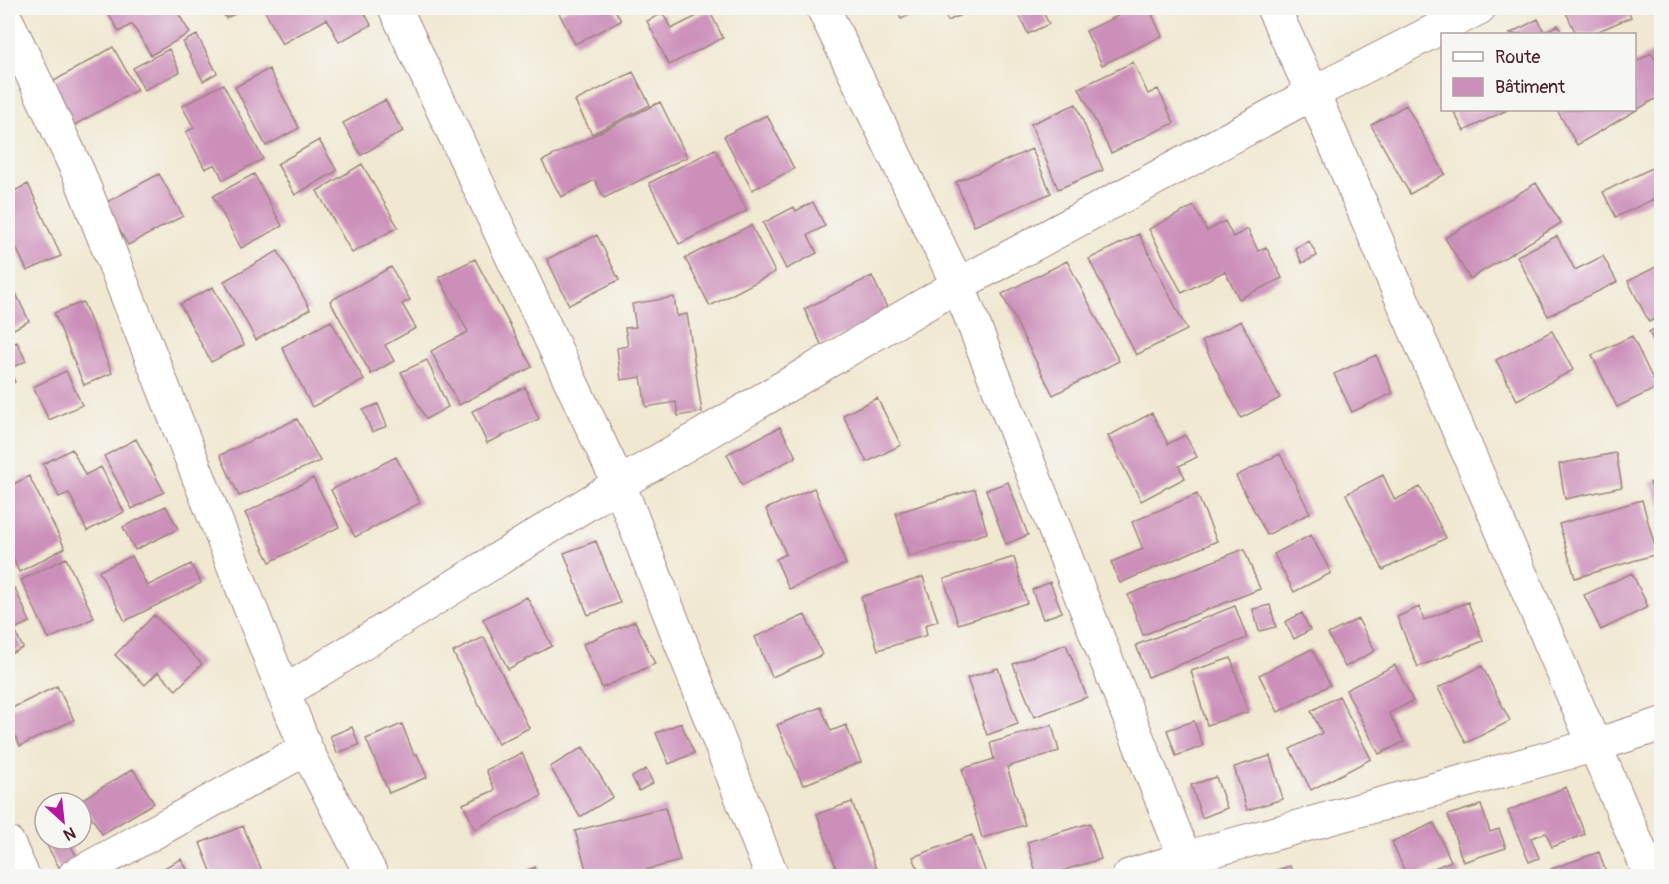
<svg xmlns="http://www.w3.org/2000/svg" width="1669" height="884" viewBox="0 0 1669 884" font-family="Pangolin,sans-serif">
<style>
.building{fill:#cc8fba}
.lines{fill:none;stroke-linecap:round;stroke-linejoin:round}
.street-casing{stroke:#9d847e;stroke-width:35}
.street{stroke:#fff;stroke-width:33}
</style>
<rect width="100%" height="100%" fill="#f6f6f2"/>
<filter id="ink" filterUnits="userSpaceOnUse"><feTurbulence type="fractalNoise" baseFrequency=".0167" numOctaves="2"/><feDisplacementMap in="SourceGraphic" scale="12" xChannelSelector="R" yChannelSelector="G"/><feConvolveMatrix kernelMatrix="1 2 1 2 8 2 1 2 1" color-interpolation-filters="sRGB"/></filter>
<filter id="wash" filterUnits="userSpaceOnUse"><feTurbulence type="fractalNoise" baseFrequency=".008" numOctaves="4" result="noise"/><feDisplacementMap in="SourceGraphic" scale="24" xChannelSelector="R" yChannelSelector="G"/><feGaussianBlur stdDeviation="1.35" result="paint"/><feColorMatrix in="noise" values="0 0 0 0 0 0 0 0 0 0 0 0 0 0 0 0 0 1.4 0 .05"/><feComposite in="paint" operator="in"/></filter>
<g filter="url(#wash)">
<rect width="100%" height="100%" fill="#f0e8d1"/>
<g id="blocks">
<path class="building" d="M105,8h70l15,25 -39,22 -19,-31 -13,8z
M220,8h28l-22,10z
M272,8h90l9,17 -32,17 -12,-23 -45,25 -17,-33z
M569,8h45l7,13 -46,23 -16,-31z
M896,8h27l-22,11z
M941,8h34l-27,13z
M1032,8h9l8,16 -21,10 -9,-20z
M1134,8h15l13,28 -60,29 -16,-34z
M1564,8h63l4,9 -39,17h-16z
M709,10l14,28 -54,27 -22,-44 16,-8 8,16z
M1538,19l6,13 14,-7 4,9h-53z
M197,35l20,38 -14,8 -20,-39z
M113,47l24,43 -66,37 -24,-42z
M169,49l11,23 -36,18 -11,-22z
M1651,53l11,17v25l-85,50 -20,-35h77v-47z
M1133,62l15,32 10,-5 16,34 -63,30 -32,-65z
M269,69l30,59 -33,18 -31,-59z
M633,72l17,33 -58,29 -17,-33z
M223,84l40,75 -40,21 -8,-16 -10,5 -19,-37 8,-4 -12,-22z
M385,100l18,31 -42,24 -18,-32z
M660,102l27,55 -83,41 -9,-18 -34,17 -19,-36z
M1076,104l27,66 -45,19 -27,-65z
M1406,105l39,69 -35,20 -39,-69z
M1453,110h54l-43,21z
M767,115l27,54 -42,21 -28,-54z
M319,140l18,31 -42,24 -18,-31z
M715,149l32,62 -68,33 -30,-61z
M1032,149l19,44 -77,33 -18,-44z
M1662,163v50l-8,-14 -38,18 -13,-25z
M362,164l36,63 -46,26 -35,-62z
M159,174l24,42 -55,29 -23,-42z
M254,174l28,52 -41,22 -28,-52z
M1536,183l25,40 -91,56 -25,-41z
M28,184l33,72 -34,15 -19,-41v-36z
M813,202l12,24 -17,9 9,18 -31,16 -23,-46 31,-16 2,4z
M1194,206l13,25 18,-10 8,16 15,-8 10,22 8,-4 16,31 -43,21 -14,-28 -43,22 -33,-64z
M751,225l24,47 -65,34 -25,-48z
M1139,234l48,96 -51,25 -47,-96z
M597,235l22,45 -50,25 -22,-46z
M1557,236l18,34 28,-14 14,26 -69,34 -31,-60z
M1309,241l8,15 -15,7 -7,-15z
M278,251l32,58 -54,31 -32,-59z
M475,259l57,108 -73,38 -28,-54 37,-19 -29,-55z
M1067,261l52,100 -66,34 -51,-101z
M1662,264v51l-13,7 -21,-41z
M391,267l19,33 -8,4 14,24 -31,17 9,16 -23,13 -41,-73z
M872,276l17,36 -67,34 -18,-37z
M11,283l18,38 -21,11v-47z
M213,287l31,58 -33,17 -31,-58z
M674,297l3,19 10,-2 15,98 -24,4 -2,-14 -30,5 -5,-30 -20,3 -4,-32 11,-2 -3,-18 11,-1 -4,-23z
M83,302l29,71 -28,12 -30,-72z
M331,321l33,59 -52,27 -30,-60z
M1241,321l39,77 -39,20 -39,-77z
M1662,325v32l-13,-25z
M1552,331l21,39 -56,30 -21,-40z
M1632,336l25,52 -40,19 -25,-52z
M17,342l9,19 -17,8 6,13 -7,4v-40z
M1376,355l17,38 -41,19 -18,-38z
M427,360l21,47 -22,12 -25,-47z
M66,371l16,34 -33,15 -16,-33z
M525,387l14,32 -52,24 -15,-32z
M877,398l24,47 -34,17 -24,-47z
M378,404l9,22 -15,6 -9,-22z
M1152,413l16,31 17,-9 12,22 -18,9 6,12 -44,23 -33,-65z
M297,419l23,42 -81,35 -19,-41z
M780,427l16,30 -54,28 -15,-31z
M136,439l28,53 -32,17 -28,-53z
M72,449l13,26 16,-8 23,45 -37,19 -18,-38 -10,4 -16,-33z
M1616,453l6,34 -57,12 -6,-35z
M1280,454l30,59 -43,22 -31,-59z
M396,457l24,46 -65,34 -24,-47z
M1383,475l12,25 25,-13 26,51 -63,32 -37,-76z
M29,476l36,72 -46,24 -11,-25v-60z
M1662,477v29l-12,-23z
M313,478l26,49 -69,35 -25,-49z
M1008,482l20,53 -22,9 -20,-54z
M814,488l32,76 -57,25 -13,-30 10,-5 -20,-45z
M975,489l12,44 -78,24 -13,-44z
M1197,494l20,47 -97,42 -9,-21 32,-13 -11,-27z
M1642,500l15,54 -82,24 -16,-54z
M166,506l12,23 -43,21 -12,-23z
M1311,535l20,38 -37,19 -20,-38z
M596,541l24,62 -32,12 -24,-62z
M1244,549l16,40 -117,46 -15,-40z
M132,556l15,30 44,-22 10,19 -76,38 -26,-50z
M1014,557l13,46 -69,21 -14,-45z
M66,558l28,60 -45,21 -28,-59z
M1632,573l16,34 -47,23 -17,-35z
M923,577l15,44 -13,4 2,10 -49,15 -17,-53z
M1050,582l12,30 -19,7 -11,-29z
M15,588l15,34 -16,7 9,19 -15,7v-64z
M527,597l25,49 -44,23 -25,-50z
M1468,602l15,39 -65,26 -21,-50 22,-10 5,13z
M1270,605l6,22 -17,4 -6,-22z
M1235,606l12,32 -99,39 -12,-32z
M1302,613l8,17 -16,9 -9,-17z
M154,615l48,49 -26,26 -18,-18 -13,13 -30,-30z
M805,615l17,40 -50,22 -17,-40z
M1358,619l17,32 -30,16 -17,-33z
M635,621l20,43 -53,24 -19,-44z
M484,637l45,91 -31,16 -45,-92z
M1066,644l21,53 -53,20 -21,-53z
M1312,649l18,36 -52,27 -19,-37z
M1231,658l17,54 -41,13 -16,-54z
M1395,665l18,36 -24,12 15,29 -25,12 -33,-64z
M1482,666l28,55 -44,22 -28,-55z
M998,668l20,56 -31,11 -20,-57z
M57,686l17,34 -54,26 -12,-27v-9z
M1339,696l32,63 -60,31 -21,-41 32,-16 -11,-22z
M821,707l10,24 15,-6 15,37 -58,23 -26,-60z
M1194,721l9,25 -27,10 -9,-26z
M681,723l13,30 -25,11 -13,-31z
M402,724l12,31 3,-1 10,23 -38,16 -23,-54z
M1052,725l7,26 -52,16 18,58 -43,13 -20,-69 32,-10 -4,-16z
M352,727l7,18 -22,8 -7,-17z
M583,747l30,50 -33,20 -30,-50z
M522,753l20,43 -67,33 -12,-25 32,-14 -9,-20z
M1270,756l13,43 -36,11 -13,-43z
M133,769l21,34 -52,31 -21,-34z
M646,769l7,14 -14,8 -7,-14z
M1216,777l11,31 -25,10 -11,-33z
M1566,787l19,47 -33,13 -6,-14 -15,5 8,20 -10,4 -21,-51z
M852,802l26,72 -8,2h-31l-22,-62z
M1481,805l9,27 9,-3 7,19 -43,14 -15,-47z
M665,807l15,54 -58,15h-34l-13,-45z
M1090,823l11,36 -56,17h-8l-10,-34z
M1434,823l17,38 -35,15h-9l-15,-34z
M243,826l21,50h-51l-13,-33z
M972,835l15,41h-66l-8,-19z
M46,839h21l11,20 -18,10 -16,-29z
M1599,852l8,24h-54l-2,-7z
M181,859l10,17h-42z
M1290,866l4,10h-36z
M535,867l4,9h-26z
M1457,868l4,8h-23z"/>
</g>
</g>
<g filter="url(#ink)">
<use href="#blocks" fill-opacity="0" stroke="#9d847e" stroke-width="1.5"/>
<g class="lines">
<defs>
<path id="street" d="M395,8l224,476 153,392
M823,8l135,277 234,591
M1273,8l40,85 338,783
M8,23l71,151 227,575 66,127
M283,693l336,-209 339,-199 355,-192 166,-85
M8,843l15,33
M74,876l232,-127
M1129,876l56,-18 411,-113 66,-21"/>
</defs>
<use href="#street" class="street-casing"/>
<use href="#street" class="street"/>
</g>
</g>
<rect width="1669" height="884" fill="none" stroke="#f6f6f2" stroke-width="30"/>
<rect x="1441" y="33" width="195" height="78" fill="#f6f6f2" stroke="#b1a0a2" stroke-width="1.5"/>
<rect x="1453" y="52" width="30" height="9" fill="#ffffff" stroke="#b1a0a2" stroke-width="1.5"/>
<text x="1495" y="63" font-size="18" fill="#4a1f2b">Route</text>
<rect x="1453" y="78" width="30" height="18" fill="#cc8fba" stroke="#b1a0a2" stroke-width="1.5"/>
<text x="1495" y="93" font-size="18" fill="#4a1f2b">Bâtiment</text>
<g transform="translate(63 821) rotate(153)"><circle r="28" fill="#f6f6f2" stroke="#b1a0a2" stroke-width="1.5"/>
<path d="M0-4.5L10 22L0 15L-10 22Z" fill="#b5179e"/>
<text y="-9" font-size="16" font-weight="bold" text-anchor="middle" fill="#4a1f2b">N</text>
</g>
</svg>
